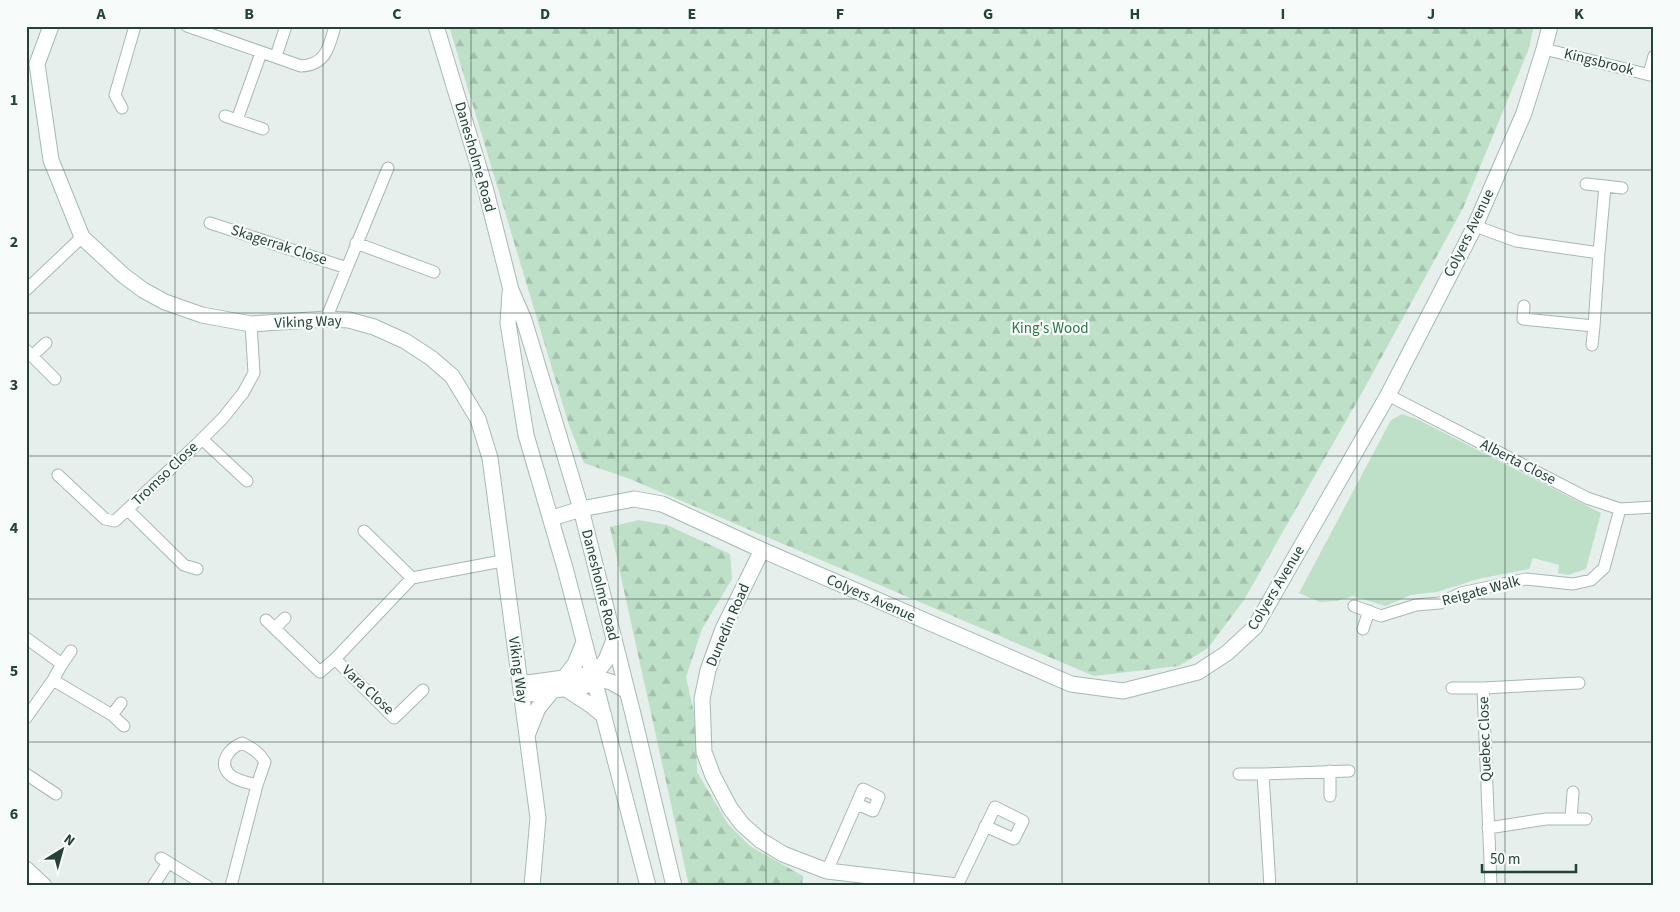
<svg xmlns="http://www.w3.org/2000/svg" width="1680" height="912" viewBox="0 0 1680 912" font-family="'Source Sans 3',sans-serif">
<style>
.grass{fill:#bfe0c8}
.forest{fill:url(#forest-firs)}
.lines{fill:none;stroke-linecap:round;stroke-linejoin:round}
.street-casing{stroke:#a8b8b2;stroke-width:13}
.secondary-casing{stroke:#a4bbb3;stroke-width:17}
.street{stroke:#fff;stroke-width:11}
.secondary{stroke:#fff;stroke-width:15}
.grid{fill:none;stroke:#24423a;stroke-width:1;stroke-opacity:0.55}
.labels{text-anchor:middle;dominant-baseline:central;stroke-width:4.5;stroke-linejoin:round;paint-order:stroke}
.street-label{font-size:15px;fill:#24423a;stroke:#f7fbf9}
.park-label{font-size:15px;fill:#2d7a4b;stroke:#f7fbf9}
.neatline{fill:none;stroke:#24423a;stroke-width:2}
.grid-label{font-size:16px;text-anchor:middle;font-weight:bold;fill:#24423a}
</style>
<defs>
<pattern id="forest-firs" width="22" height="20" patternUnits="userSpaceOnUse" patternTransform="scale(1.25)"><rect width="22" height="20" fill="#bfe0c8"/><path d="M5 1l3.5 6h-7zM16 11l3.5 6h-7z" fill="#a4c1ad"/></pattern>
</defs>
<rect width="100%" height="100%" fill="#e6efeb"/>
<path class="grass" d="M1402,414l17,6 182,93 -15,56 -18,6 -10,-2 1,-8 -26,-7 -4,11 -51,10 -41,13 -26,3 -25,11 -33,-10 -16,5 -17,1 -21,-9 92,-173z"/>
<path class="forest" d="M449,26h1085l-6,25 -65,157 -100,183 -119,209 -36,48 -29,18 -85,10 -464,-197 -46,-16 -15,-38z
M638,520l29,5 63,29 2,25 -30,50 -16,48 10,45 1,50 31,52 22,22 53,30 -1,10h-113l-79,-359z"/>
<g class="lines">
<defs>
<path id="street" d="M187,26l114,40c25,-1 28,-19 34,-40
M1544,49l110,27
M276,56l10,-30
M1649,74l5,-18
M122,108l-7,-13 20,-69
M225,116l38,13
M237,120l24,-67
M1586,184l19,2
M210,223l137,45
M1475,226l41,15 83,12 -5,73 -71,-7 1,-13
M356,243l78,29
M1599,253l6,-67 17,2
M26,290l56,-53
M326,319c21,-50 41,-101 62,-151
M1592,345l2,-19
M26,350l29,29
M32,356l14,-13
M1388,395l199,103 33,11 34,-2
M202,439l45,42
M58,475l47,44 10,2 82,-77 26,-26 20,-25 11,-20 -3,-49
M128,510l56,55 13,4
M364,531l48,47
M1354,606l27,10 35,-11 24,-2 21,-10 65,-14 47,5 18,-4 13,-12 16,-59
M266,620l54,52 15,-13 77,-81 90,-17
M275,628l10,-10
M1363,629l6,-18
M26,638l36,26 -9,16 -27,38
M335,659l59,59 29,-28
M62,664l9,-13
M53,680l59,35 12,11
M1452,688h31
M112,715l9,-12
M26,774l30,20
M1239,774h24
M1330,796v-25
M1571,819l2,-27
M1488,828l58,-9h40
M161,858l46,28
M827,871l36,-82 16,8 -6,14 -16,-7
M153,886l15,-23
M231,886l26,-101 8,-23c-6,-10 -13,-14 -23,-19 -12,5 -25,19 -12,32 7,6 19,8 27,10
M957,886l38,-79 28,14 -9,18 -29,-13
M1270,886l-7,-112 86,-3
M1491,886l-8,-198 96,-5"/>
<path id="secondary" d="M51,26l-14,38 14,96 31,77 41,38 20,15 22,12 37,13 49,9 75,-5 23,1 25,7 31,14 26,17 21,18 26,43 12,39 48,360 -6,68
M436,26l50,165 25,99 13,30 57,189 52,205 41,172
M510,293l-2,30 18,112 39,133 83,318
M552,518l29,-9 53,-10 28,5 100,46 309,134 52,7 75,-19 29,-19 28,-26 133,-232 87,-169 49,-113 20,-64 6,-23
M762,550l-39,79 -15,41 -6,29 2,53 9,24 17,32 12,16 18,16 23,14 44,17 130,15
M564,678l11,-14 9,-22
M520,684l66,-9 25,7 16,9
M566,689l26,17 12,10
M522,695l66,-10 18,-25 8,-20
M528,733l10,-25 14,-17
M26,869l18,17"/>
</defs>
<use href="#street" class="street-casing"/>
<use href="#secondary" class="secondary-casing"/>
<use href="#street" class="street"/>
<use href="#secondary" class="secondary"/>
</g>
<path class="grid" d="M175,26v860M323,26v860M471,26v860M618,26v860M766,26v860M914,26v860M1062,26v860M1209,26v860M1357,26v860M1505,26v860M26,170h1628M26,313h1628M26,456h1628M26,599h1628M26,742h1628"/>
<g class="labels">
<g class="street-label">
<text transform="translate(1599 62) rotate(14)">Kingsbrook</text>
<text transform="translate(475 157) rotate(74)">Danesholme Road</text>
<text transform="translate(1469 233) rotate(-64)">Colyers Avenue</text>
<text transform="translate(279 245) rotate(18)">Skagerrak Close</text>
<text transform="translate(308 322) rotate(-2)">Viking Way</text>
<text transform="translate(1518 462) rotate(27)">Alberta Close</text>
<text transform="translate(165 474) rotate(-44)">Tromso Close</text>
<text transform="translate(600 585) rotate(76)">Danesholme Road</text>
<text transform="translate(1276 588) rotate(-59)">Colyers Avenue</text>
<text transform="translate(1481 591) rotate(-15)">Reigate Walk</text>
<text transform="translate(871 598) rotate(24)">Colyers Avenue</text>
<text transform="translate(728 625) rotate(-67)">Dunedin Road</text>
<text transform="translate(518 670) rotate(82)">Viking Way</text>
<text transform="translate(368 690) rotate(43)">Vara Close</text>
<text transform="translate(1485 739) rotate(-92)">Quebec Close</text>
</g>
<g class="park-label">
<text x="1050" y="328">King's Wood</text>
</g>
</g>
<rect width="1680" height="912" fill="none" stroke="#f7fbf9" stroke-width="55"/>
<g transform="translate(62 850) rotate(37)" stroke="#f7fbf9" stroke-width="4" paint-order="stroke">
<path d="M0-4L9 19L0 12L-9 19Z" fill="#24423a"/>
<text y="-8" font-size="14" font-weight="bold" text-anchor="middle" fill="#24423a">N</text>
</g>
<path d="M1482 864v8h94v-8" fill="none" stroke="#24423a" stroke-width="2.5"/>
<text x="1490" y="864" font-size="15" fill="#24423a" stroke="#f7fbf9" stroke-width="4" paint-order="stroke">50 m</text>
<rect x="28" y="28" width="1624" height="856" class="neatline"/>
<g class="grid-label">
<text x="101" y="19">A</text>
<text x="249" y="19">B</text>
<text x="397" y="19">C</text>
<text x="545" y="19">D</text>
<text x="692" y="19">E</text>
<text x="840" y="19">F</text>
<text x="988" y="19">G</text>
<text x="1135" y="19">H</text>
<text x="1283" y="19">I</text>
<text x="1431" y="19">J</text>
<text x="1579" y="19">K</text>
<text x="14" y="105">1</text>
<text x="14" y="247">2</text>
<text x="14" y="390">3</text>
<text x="14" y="533">4</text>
<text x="14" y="676">5</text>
<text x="14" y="819">6</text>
</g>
</svg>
